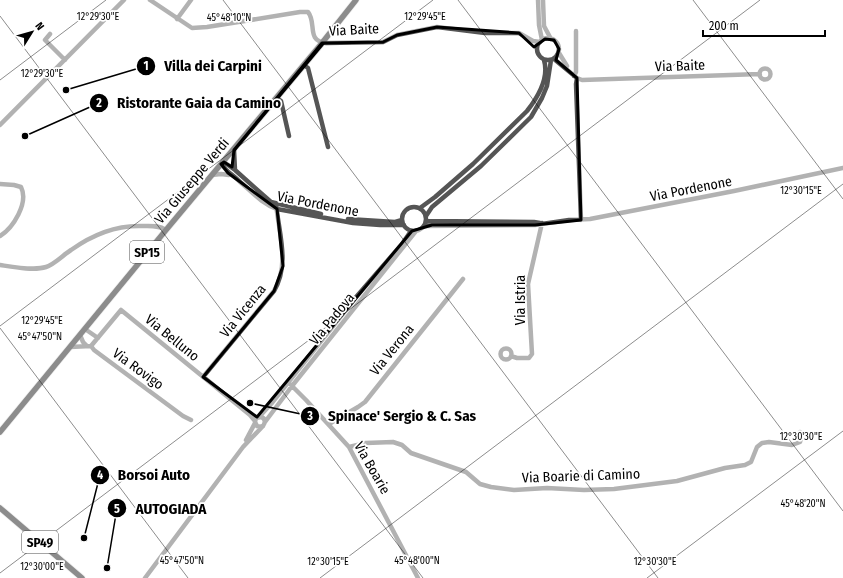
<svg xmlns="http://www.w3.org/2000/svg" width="843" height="578" viewBox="0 0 843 578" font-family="'Fira Sans Condensed',sans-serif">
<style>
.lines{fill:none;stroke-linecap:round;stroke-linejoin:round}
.major-casing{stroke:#dbdbdb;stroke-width:7}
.minor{stroke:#555;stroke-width:4.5}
.major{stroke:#000;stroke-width:5.5}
.marked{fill:none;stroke:#000;stroke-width:3;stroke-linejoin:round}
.ticks{fill:none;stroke:#000;stroke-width:1;stroke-opacity:0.45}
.labels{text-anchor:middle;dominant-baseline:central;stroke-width:3.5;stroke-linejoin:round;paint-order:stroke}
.shield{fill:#fff;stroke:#4c4c4c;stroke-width:1}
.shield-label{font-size:13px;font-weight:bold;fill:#000}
.street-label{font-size:14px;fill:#000;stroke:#fff}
.ticks-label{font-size:10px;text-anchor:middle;fill:#000;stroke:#fff;stroke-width:3.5;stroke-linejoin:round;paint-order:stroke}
.leader{fill:none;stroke:#000;stroke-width:1.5}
.callout-dot{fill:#000;stroke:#fff;stroke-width:1.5}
.mark-label{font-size:12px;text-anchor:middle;font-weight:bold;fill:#fff}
.callout-label{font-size:15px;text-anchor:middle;font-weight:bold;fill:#000;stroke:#fff;stroke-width:3.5;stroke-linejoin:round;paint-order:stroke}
</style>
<rect width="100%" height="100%" fill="#fff"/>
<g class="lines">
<defs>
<path id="major" d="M0,432l166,-202 156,-187 34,-43
M0,508l82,70"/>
</defs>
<use href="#major" class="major-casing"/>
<path class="minor" d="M150,0l42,28 15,-1 93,-15h8c9,11 -2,29 18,31l57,-1 14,-7 40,-8 48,6h34l14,8 7,1
M538,0l1,25 3,15
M543,0l1,26 7,13
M177,19l14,-19
M50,34l-5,6 20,20
M537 49a11 11 0 1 1 22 0a11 11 0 1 1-22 0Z
M559,53l8,13
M554,59l23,19 5,2 178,-6
M304,65l4,3 20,79
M759.5 74a5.5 5.5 0 1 1 11 0a5.5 5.5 0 1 1-11 0Z
M574,76l2,-4v-41
M577,78l-1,6 5,136
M277,98l4,3 8,35
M0,125l124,-125
M234,150l1,20
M224,162l11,8 36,32 50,12
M221,164c6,8 12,11 18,17 12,10 23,23 38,28l76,14 27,2h24
M212,175l9,-1 8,1
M0,184l14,1 7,2c8,16 -8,41 -21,49
M402 219a12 12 0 1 1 24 0a12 12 0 1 1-24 0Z
M420,208l15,-11 38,-33 54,-53c11,-14 22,-34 17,-51
M426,216l6,-9 49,-41 50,-49 11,-19 5,-12 4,-26
M348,219l47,3 7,-2
M426,221l108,1 6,1
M425,226l110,-1 34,-5 21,-1 144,-28 109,-23
M0,265c13,2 34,6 46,2 9,-3 17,-12 25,-17 21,-15 45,-25 71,-24 8,0 17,-1 24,4
M85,329l13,9
M80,335l3,7 4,4
M91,346l30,-36 129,105 5,6
M91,346l3,4 89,66 8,4
M70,347l21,-1
M500.5 354a5.5 5.5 0 1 1 11 0a5.5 5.5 0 1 1-11 0Z
M511,356l6,2h12l3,-4 -4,-70 14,-61
M203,377l71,-86c16,-27 5,-57 2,-87
M290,384l16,16 43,47 69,131
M259,417l12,-13 86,-108 45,-52 9,-13
M265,422l27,-36 124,-155
M329,424l29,-17 7,-5 98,-123
M246,440l9,-17
M349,447l17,-4 27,-1 9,3 9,8 55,19 14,12 11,3 23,3 33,-2 37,2 30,-1 63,-8 48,-13 20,-3 6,-3 6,-15 5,-4 7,-1 23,3 8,-3 1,-4 -1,-6
M145,578l98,-131 20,-21c3,-4 2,-8 -2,-9l-5,1 -1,4 2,4 3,1 3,-1"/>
<use href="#major" class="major"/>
</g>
<path d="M0 0H843V578H0ZM437,27l82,6 15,14 11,-8 9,1 5,9 -3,11 21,18 4,142 -46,5h-103l-20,6 -155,186 -54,-40 71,-86 9,-25 -6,-57 -49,-36 -7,-9 3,-2 8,5 2,-17 88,-107 61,-1 14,-7z" fill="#fff" fill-opacity=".55" fill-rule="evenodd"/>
<path class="marked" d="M437,27l82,6 15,14 11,-8 9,1 5,9 -3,11 21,18 4,142 -46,5h-103l-20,6 -155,186 -54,-40 71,-86 9,-25 -6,-57 -49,-36 -7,-9 3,-2 8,5 2,-17 88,-107 61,-1 14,-7z"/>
<path class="ticks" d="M223,0l435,578M458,0l385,511M693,0l150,199M0,16l423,562M0,80l106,-80M0,326l433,-326M0,328l188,250M0,573l760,-573M320,578l523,-394M647,578l196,-147"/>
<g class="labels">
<g class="shield">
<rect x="130" y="241" width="34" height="22" rx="3"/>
<rect x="22" y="531" width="36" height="22" rx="3"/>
</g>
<g class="shield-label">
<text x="147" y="252">SP15</text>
<text x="40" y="542">SP49</text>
</g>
<g class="street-label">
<text transform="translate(354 30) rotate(-3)">Via Baite</text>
<text transform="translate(680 66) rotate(-2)">Via Baite</text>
<text transform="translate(192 181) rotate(-50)">Via Giuseppe Verdi</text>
<text transform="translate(691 189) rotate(-11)">Via Pordenone</text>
<text transform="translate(318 204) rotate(11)">Via Pordenone</text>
<text transform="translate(520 300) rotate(-90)">Via Istria</text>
<text transform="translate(243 311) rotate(-51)">Via Vicenza</text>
<text transform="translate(332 319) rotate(-51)">Via Padova</text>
<text transform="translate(172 338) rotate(39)">Via Belluno</text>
<text transform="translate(392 350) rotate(-51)">Via Verona</text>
<text transform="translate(138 369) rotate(36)">Via Rovigo</text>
<text transform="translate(372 468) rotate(60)">Via Boarie</text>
<text transform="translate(581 476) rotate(-2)">Via Boarie di Camino</text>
</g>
</g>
<g class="ticks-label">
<text x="98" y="20">12°29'30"E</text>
<text x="425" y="20">12°29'45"E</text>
<text x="229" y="21">45°48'10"N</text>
<text x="42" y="77">12°29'30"E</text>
<text x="801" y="194">12°30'15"E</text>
<text x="42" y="324">12°29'45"E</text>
<text x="40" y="340">45°47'50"N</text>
<text x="801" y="440">12°30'30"E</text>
<text x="803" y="507">45°48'20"N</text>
<text x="182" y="564">45°47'50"N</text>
<text x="417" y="564">45°48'00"N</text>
<text x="328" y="565">12°30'15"E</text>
<text x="655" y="565">12°30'30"E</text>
<text x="42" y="570">12°30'00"E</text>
</g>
<path class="leader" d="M66 90L146 66M25 136L99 103M250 403L310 416M84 538L100 475M107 568L117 508"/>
<g class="callout-dot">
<circle cx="66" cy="90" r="4"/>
<circle cx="25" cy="136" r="4"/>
<circle cx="250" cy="403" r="4"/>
<circle cx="84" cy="538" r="4"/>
<circle cx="107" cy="568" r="4"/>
<circle cx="146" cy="66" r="10"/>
<circle cx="99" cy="103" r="10"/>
<circle cx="310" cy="416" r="10"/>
<circle cx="100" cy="475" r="10"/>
<circle cx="117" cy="508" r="10"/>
</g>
<g class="mark-label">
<text x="146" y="70">1</text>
<text x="99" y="107">2</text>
<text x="310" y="420">3</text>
<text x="100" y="479">4</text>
<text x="117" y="513">5</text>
</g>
<g class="callout-label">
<text x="213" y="71">Villa dei Carpini</text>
<text x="199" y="108">Ristorante Gaia da Camino</text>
<text x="402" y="421">Spinace' Sergio &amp; C. Sas</text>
<text x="154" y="480">Borsoi Auto</text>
<text x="171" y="514">AUTOGIADA</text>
</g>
<g transform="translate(32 32) rotate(53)" stroke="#ffffff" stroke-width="3" paint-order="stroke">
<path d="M0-3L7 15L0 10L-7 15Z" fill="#000000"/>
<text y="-6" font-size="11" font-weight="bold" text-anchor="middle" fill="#000000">N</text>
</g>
<path d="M703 30v6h122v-6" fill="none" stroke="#000000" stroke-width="2"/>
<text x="709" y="30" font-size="12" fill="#000000" stroke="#ffffff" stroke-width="3" paint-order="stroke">200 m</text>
</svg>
